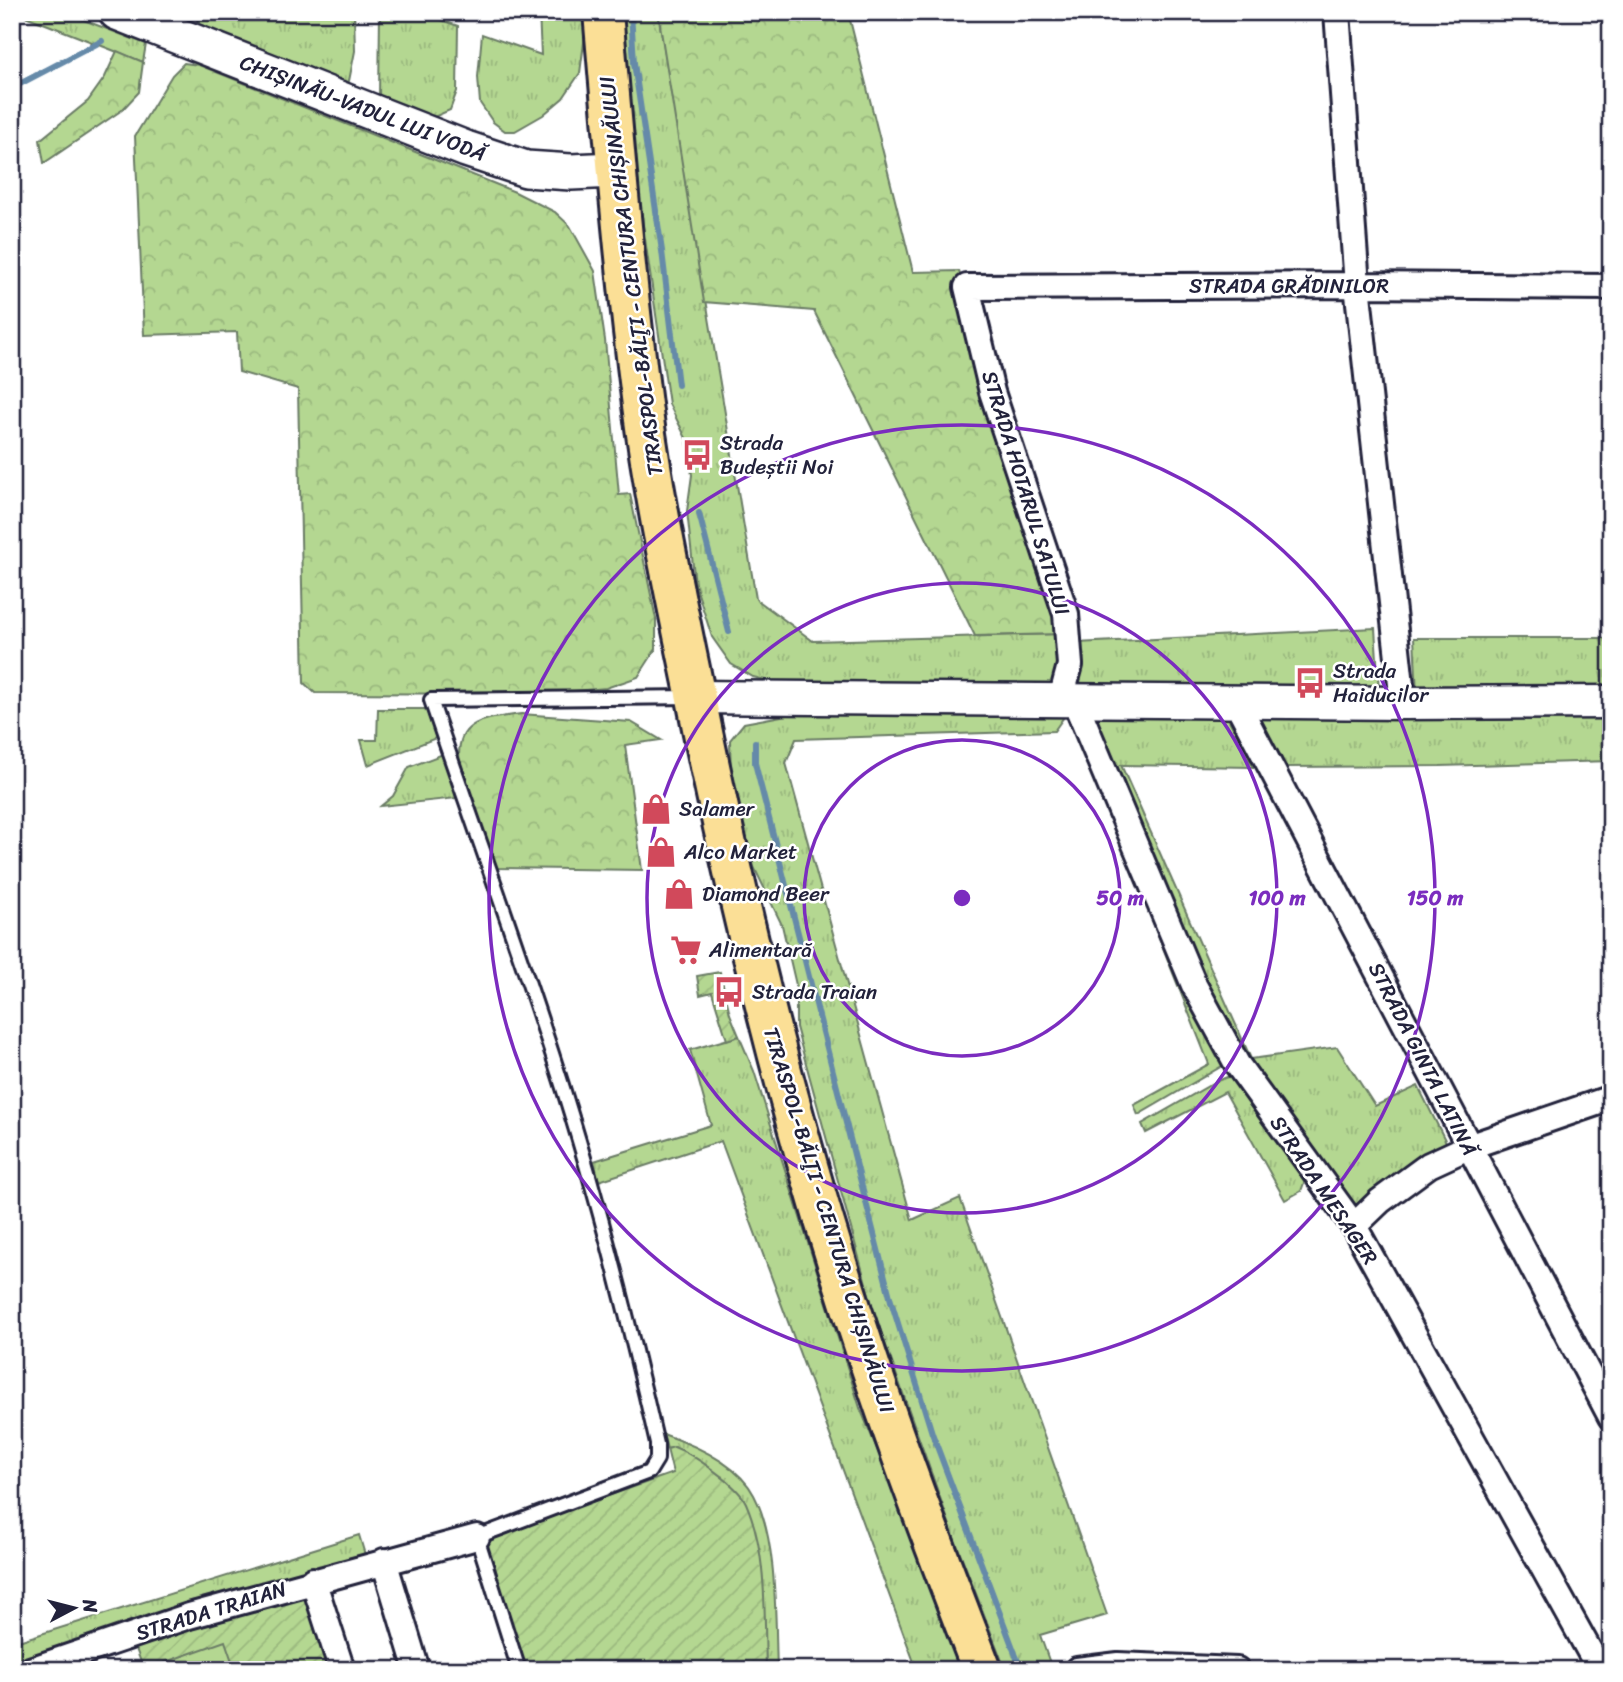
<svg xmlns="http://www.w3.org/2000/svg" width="1623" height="1682" viewBox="0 0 1623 1682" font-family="Sriracha,sans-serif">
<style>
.grass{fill:url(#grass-tufts);stroke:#6b7c66;stroke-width:2}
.forest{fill:url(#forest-crowns);stroke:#6b7c66;stroke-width:2}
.garden{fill:url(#garden-furrows);stroke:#6b7c66;stroke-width:2}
.pitch{fill:#b4d791;stroke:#6b7c66;stroke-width:2}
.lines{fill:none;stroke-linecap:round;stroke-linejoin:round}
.stream{stroke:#658aa9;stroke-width:6}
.service-casing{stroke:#22223b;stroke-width:18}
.minor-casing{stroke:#22223b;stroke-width:30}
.tertiary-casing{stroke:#22223b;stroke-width:37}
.secondary-casing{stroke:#22223b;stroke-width:40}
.trunk-casing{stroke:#22223b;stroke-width:44}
.service{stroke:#fff;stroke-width:12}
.minor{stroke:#fff;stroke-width:24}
.tertiary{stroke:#fff;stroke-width:32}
.secondary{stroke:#fff;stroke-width:35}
.trunk{stroke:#fbdf96;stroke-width:38}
.ring{fill:none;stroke:#7b2cbf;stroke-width:3.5}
.labels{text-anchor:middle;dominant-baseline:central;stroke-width:5;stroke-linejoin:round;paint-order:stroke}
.street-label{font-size:21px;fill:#22223b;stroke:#fff}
.poi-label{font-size:21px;fill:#22223b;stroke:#fff;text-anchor:start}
.centre{fill:#7b2cbf;stroke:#fff;stroke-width:3.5}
.ring-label{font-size:21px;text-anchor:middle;font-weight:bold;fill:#7b2cbf;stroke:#fff;stroke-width:5;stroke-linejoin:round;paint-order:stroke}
</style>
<defs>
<pattern id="grass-tufts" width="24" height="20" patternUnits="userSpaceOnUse" patternTransform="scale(1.75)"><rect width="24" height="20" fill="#b4d791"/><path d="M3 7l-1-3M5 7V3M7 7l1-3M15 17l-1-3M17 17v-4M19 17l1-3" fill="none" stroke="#9ab87e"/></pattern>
<pattern id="forest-crowns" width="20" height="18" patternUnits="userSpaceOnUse" patternTransform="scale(1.75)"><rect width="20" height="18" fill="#b4d791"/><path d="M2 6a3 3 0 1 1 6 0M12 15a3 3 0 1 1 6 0" fill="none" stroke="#9ab87e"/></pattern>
<pattern id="garden-furrows" width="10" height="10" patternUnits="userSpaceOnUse" patternTransform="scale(1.75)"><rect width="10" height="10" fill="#b4d791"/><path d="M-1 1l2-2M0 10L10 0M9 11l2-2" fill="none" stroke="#9ab87e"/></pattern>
</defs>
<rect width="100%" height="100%" fill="#fff"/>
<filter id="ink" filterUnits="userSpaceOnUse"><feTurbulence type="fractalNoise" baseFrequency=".0143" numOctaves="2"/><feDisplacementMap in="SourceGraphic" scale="14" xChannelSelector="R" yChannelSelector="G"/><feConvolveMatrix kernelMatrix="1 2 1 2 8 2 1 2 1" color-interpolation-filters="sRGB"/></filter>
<g filter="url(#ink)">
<path class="grass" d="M15,12h48l83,32 -3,18z
M196,12h158l1,39 -6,30 -5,2 -146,-58z
M380,12h39l39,14 -1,65 -7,19 -16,7 -55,-18z
M539,12h49l-8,61 -17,25 -20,17 -28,16h-10l-12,-9 -13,-19 -2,-26 4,-43 59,21z
M612,12h46l98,587 57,42 247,-7v33l-12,23 -248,-2 -47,-11 -22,-13 -19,-27 -17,-53 -8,-73 5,-36 -5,-35 -18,-36z
M1375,628l4,63 -301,-1 2,-29 -3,-18z
M1414,638h197v54l-194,1z
M378,709h48l10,29 -68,27 -7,-25h16z
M797,713l269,1 -12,17 -258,8 -10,24 126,457 48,-22 147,417 -67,20 12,34 -42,1 -6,-4 -50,-129 -81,-228 -77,-282v-42l-14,-60 -28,-58 -23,-89 -1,-38 14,-17z
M1088,713l138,1 27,53 -132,-2 130,294 86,-12 38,59 43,-20 30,60 -92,69 -112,-151 -45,-81z
M1257,713l354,1v47l-171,5 -155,1z
M1082,743l143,315 -3,8 -84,49 -4,-10 75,-41z
M443,754l15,44 -77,8 12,-10 16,-29z
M739,1036l15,35 106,337 108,262h-51l-196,-529 -122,40 -5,-20 117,-36 -21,-75z
M1235,1074l73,98 -7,19 -16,9 -60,-108 -79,41 -4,-9 75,-43z
M663,1434c32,11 75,30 91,61 24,45 21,125 23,175h-11l-4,-99 -8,-43 -79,-81 -8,2z
M359,1535l7,23 -245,73 -109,38v-26z"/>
<path class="forest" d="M658,12h190l65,260 46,-1 28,122 73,241 -85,2 -161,-325 -110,-9z
M117,51l26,11 -4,30 -17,18 -78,53 -4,-23 48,-39 17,-24z
M184,63l15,2 316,127 40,20 15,14 25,45 10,69 14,155 11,-1 26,125v30l-18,28 -32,11 -64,6 -227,-1 -11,-10 -6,-294 -59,-17 -2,-40 -93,3 -9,-199 37,-61z
M521,714l110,8 30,18 -36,5 17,125 -145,-2 -37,-103c-7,-46 26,-46 61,-51z"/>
<path class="garden" d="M720,972l10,42 9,22 -12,4 -15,-48 -12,3 -3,-19z
M674,1447c19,7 64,38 72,56 22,51 18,113 20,167h-242l-41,-130 190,-67 -6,-24z
M301,1590l8,11 22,69h-187l-8,-21 -10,-6z"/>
<path class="pitch" d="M225,1641l10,29h-77l-1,-5z"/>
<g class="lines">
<path class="stream" d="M631,12l3,51 28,188 16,134
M12,88l90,-47
M699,513l30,119
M755,742v21l136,538 41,132 87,231"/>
<defs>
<path id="service" d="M519,1670l-42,-133 172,-65 8,-13v-15c-29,-127 -61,-254 -101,-378 -39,-123 -84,-244 -125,-366l261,-3"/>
<path id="minor" d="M1337,12l20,273 46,418
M1061,699l9,-34 -4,-51 -74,-222 -25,-105 390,-2 254,2
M1074,699l120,286 43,79 117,162 246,444
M1236,701l375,716
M1354,1226l26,-25 49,-36 39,-18 143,-49
M384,1561l33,109
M313,1580l29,90
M30,1670l159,-54 288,-79
M1077,1670l41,-5 119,5"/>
<path id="tertiary" d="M695,697l708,6 208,-1"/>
<path id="secondary" d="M117,12l349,137 60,20 45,3 44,-2"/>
<path id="trunk" d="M603,12c11,131 22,262 39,393 12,93 32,186 51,278 45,228 100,453 174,673 35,106 75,210 115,314"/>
</defs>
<use href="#service" class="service-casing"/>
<use href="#minor" class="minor-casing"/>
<use href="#tertiary" class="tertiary-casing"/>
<use href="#secondary" class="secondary-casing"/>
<use href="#trunk" class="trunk-casing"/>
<use href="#service" class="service"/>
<use href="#minor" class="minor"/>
<use href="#tertiary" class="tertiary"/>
<use href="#secondary" class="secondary"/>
<use href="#trunk" class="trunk"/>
</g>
</g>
<g class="ring">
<circle cx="962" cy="898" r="158"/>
<circle cx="962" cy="898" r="315"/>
<circle cx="962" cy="898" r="473"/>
</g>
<defs>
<symbol id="bus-bare" viewBox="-9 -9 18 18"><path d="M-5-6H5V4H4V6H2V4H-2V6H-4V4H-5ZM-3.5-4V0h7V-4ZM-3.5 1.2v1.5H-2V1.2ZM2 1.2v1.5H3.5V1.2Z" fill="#d1495b" stroke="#fff" stroke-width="2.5" paint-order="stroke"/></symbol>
<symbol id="shop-bare" viewBox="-9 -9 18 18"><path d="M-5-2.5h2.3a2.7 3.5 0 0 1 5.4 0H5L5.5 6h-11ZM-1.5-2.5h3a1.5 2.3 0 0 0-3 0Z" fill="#d1495b" stroke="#fff" stroke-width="2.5" paint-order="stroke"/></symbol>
<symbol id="supermarket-bare" viewBox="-9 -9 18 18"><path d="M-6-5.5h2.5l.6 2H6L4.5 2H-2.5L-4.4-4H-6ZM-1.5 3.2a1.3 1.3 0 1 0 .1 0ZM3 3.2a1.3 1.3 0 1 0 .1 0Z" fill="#d1495b" stroke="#fff" stroke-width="2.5" paint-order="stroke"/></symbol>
</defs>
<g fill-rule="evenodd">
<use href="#bus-bare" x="675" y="433" width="44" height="44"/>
<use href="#bus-bare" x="1288" y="661" width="44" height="44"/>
<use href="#shop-bare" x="634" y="787" width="44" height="44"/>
<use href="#shop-bare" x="639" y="830" width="44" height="44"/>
<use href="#shop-bare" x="657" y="872" width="44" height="44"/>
<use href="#supermarket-bare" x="664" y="928" width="44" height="44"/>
<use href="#bus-bare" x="707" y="970" width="44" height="44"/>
</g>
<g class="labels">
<g class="street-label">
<text transform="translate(363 108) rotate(21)">CHIȘINĂU-VADUL LUI VODĂ</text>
<text transform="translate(631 276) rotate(-97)">TIRASPOL-BĂLŢI - CENTURA CHIȘINĂULUI</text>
<text x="1289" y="286">STRADA GRĂDINILOR</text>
<text transform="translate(1026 493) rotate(73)">STRADA HOTARUL SATULUI</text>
<text transform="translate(1423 1059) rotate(63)">STRADA GINTA LATINĂ</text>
<text transform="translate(1324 1190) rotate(56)">STRADA MESAGER</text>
<text transform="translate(829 1220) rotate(73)">TIRASPOL-BĂLŢI - CENTURA CHIȘINĂULUI</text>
<text transform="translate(211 1611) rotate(-17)">STRADA TRAIAN</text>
</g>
<g class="poi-label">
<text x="720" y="443">Strada<tspan x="720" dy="24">Budeștii Noi</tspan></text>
<text x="1333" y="671">Strada<tspan x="1333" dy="24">Haiducilor</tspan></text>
<text x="679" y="809">Salamer</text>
<text x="684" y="852">Alco Market</text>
<text x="702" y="894">Diamond Beer</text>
<text x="709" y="950">Alimentară</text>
<text x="752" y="992">Strada Traian</text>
</g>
</g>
<circle cx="962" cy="898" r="10" class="centre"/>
<g class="ring-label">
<text x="1120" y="905">50 m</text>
<text x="1277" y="905">100 m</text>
<text x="1435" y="905">150 m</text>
</g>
<rect width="1623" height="1682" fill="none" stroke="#fff" stroke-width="42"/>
<rect x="21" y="21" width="1581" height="1640" fill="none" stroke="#22223b" stroke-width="2.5" filter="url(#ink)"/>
<g transform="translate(74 1608) rotate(83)" stroke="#ffffff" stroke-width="5" paint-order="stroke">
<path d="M0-5L12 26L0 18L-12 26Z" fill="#22223b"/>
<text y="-10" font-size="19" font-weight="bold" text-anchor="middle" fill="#22223b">N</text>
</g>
</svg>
